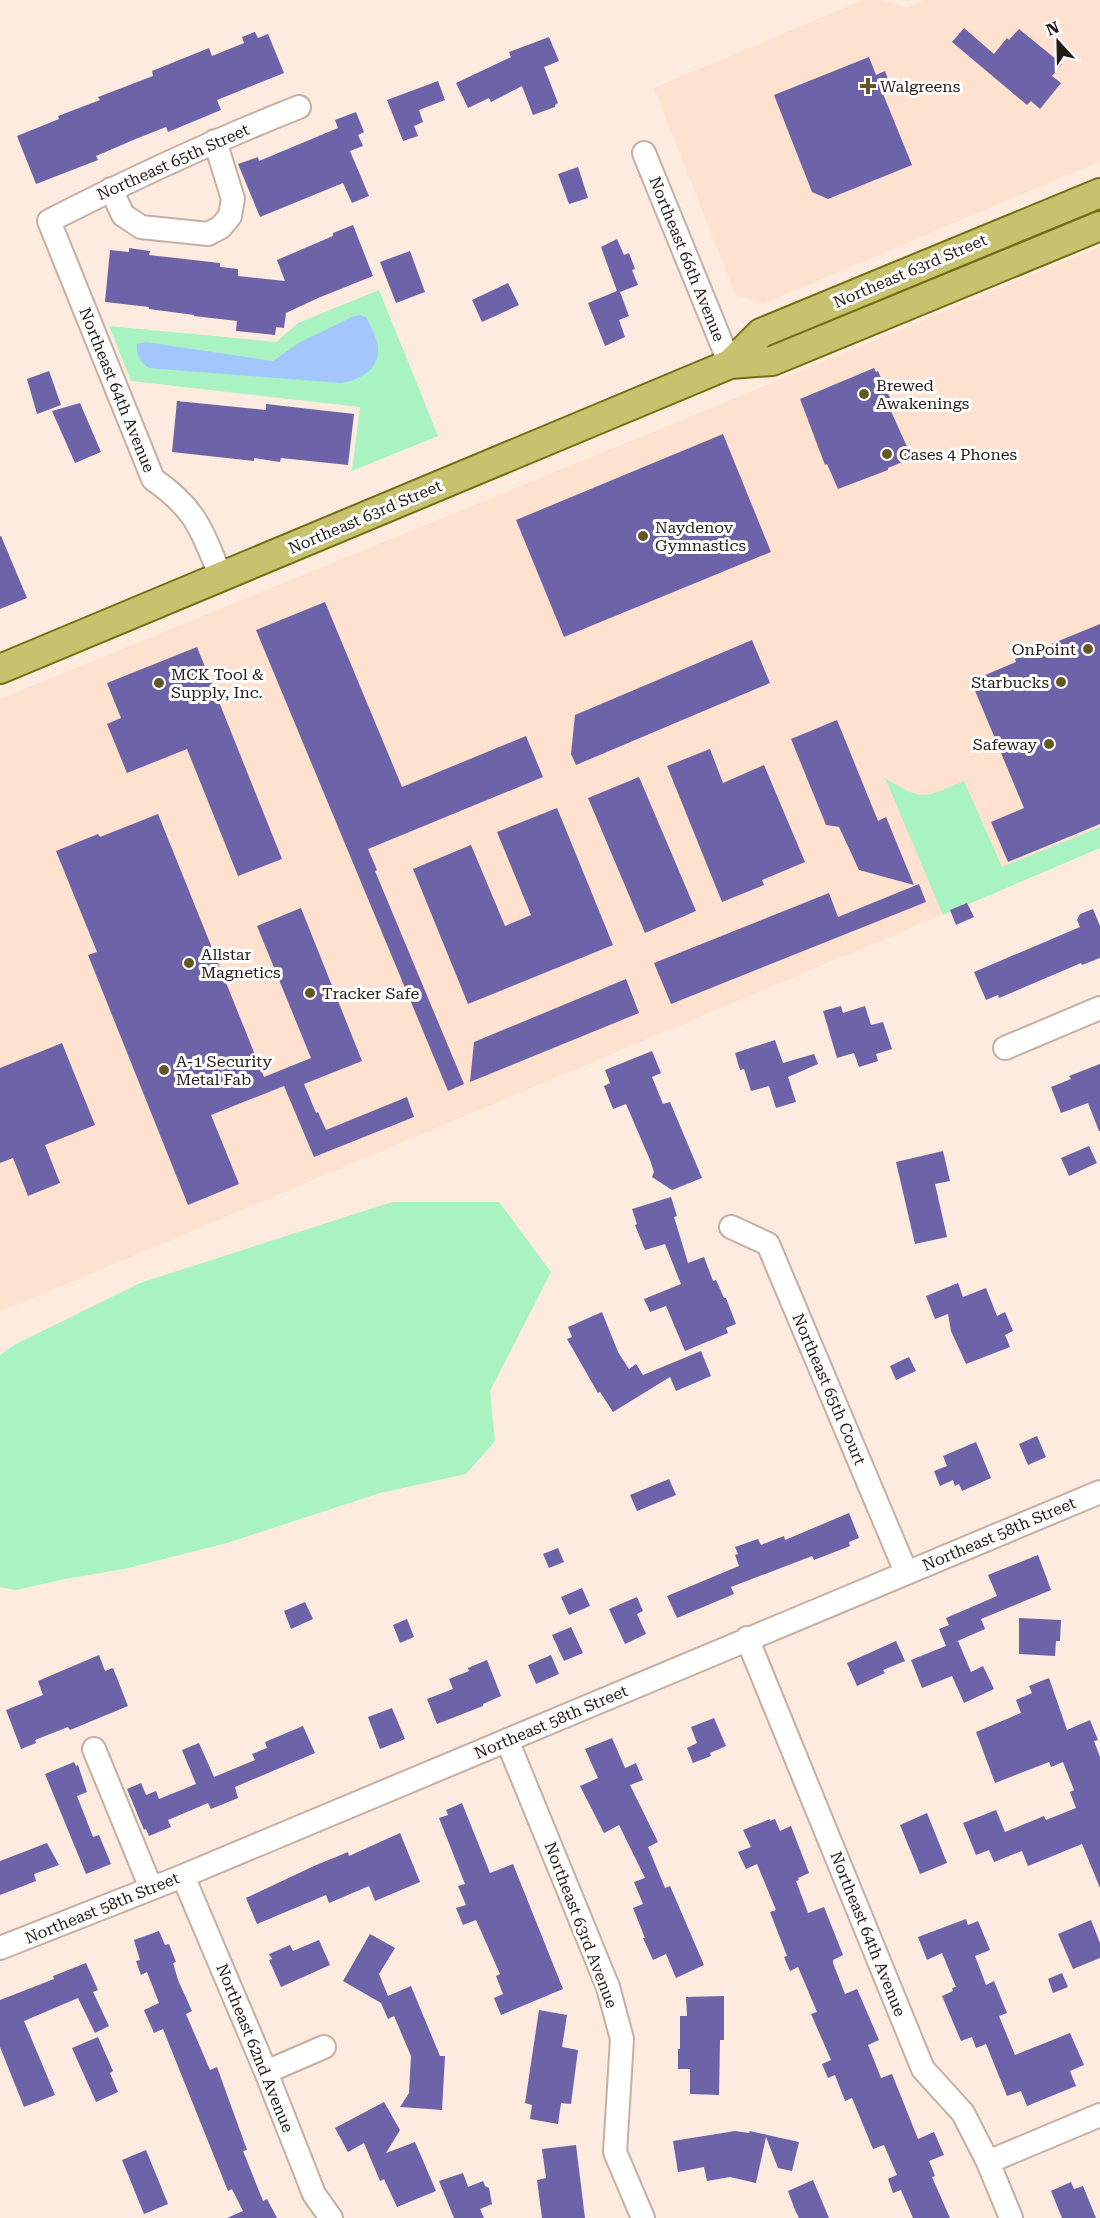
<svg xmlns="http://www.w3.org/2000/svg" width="1100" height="2218" viewBox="0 0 1100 2218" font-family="'Roboto Serif',serif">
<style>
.built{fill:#fee1ce}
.green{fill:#a8f3c1}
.water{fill:#a3c7fd}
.building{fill:#6c63a9}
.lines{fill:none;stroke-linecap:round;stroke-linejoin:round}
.minor-casing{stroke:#c4afa1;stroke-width:26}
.major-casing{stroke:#746e10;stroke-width:32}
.minor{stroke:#fff;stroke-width:22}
.major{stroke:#c6c26d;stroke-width:28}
.poi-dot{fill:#635723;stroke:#fff;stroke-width:2}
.labels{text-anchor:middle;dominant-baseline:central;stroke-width:6;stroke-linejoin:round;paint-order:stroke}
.poi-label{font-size:16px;fill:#221b16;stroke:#fff;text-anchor:start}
.street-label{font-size:16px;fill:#221b16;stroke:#fff}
</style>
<rect width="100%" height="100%" fill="#fdebdf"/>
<path class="built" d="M863,0h21l23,8 19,-8h174v161l-337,143 -28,-10 -81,-206z
M1100,247v601l-1100,464v-613l726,-297z"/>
<path class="green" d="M379,290l59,146 -86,35 8,-64 -229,-26 -22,-55 167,16 22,-19z
M885,778c39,24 38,20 79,3l38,86 98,-40v21l-157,67z
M392,1202h107l52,70 -61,119 5,50 -29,33 -86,19 -153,50 -103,26 -59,10 -49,11 -16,-3v-232l14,-10 126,-62z"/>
<path class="water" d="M360,315l6,2c4,7 8,14 10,22 9,27 -13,41 -36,44l-191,-15c-9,-6 -13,-13 -12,-24l9,-2 127,19 27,-19 52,-25z"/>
<path class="building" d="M964,28l30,26 13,-16 2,2 10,-11 43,35 -10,12 9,7 -21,26 -9,-8 -4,4 -75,-63z
M255,32l3,6 10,-4 16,39 -67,27 4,10 -53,22 -2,-5 -28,11 -42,18 2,4 -62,24 -19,-48 42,-17 -1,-3 42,-16 -2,-3 55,-21 -1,-5 57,-23 3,8 32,-13 -2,-6z
M549,37l10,24 -15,6 14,36 -3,2v2l-22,8 -11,-29 -31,16 -2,-4 -21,10 -12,-25 55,-26 -2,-5z
M869,57l7,18 9,-4 5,14 -9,4 31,76 -84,34 -16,-7 -38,-97z
M438,81l7,19 -26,10 4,12 -9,4 4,10 -15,5 -16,-41z
M356,112l8,20 -6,3 5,11 -13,5 19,45 -17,7 -9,-20 -83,34 -22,-53 20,-7 1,4 79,-33 -3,-8z
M578,167l10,31 -19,6 -11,-30z
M353,225l20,51 -55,22 -32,15 -2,15 -8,-1 -1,8 -39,-4 1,-10 -43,-5v-1l-45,-6v-2l-44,-5 5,-52 19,2v-4l21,3 -1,4 71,8v4l18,2v7l47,5 -8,-21 56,-24v-3z
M617,239l7,16 5,-2 6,16 -3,1 6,15 -18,7 9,24 -10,4 6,17 -20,9 -17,-43 29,-12 -16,-44z
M410,251l15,41 -29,11 -16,-41z
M508,283l11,22 -37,17 -10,-22z
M874,368l2,4 2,-1 12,27 -4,2 26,58 -24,10v2l-50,19 -11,-25 -2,1 -25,-66z
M49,371l12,34 -24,9 -10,-35z
M177,401l89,9v-6l88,10 -6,51 -67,-7 -1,4 -26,-4v3l-82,-9z
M80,403l21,49 -26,11 -23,-52z
M723,434l48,118 -207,85 -48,-117z
M1,536l26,62 -27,11v-73z
M325,602l77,185 124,-51 17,41 -175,72 9,21 -2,1 89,213 -16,7 -192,-461z
M1100,624v200l-92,38 -17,-40 33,-14 -53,-127 45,-19 -1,-3z
M752,640l18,43 -194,82 -5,-11 4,-39z
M197,647l85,212 -44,17 -51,-127 -60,24 -20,-49 14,-6 -14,-35z
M837,720l41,101 8,-4 28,68 -55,-15 -20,-43 -13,-2 -35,-86z
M710,749l13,34 41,-18 41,97 -43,18 2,5 -42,17 -55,-136z
M639,777l57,134 -51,22 -57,-135z
M557,808l56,137 -145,59 -55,-135 58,-24 34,81 26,-11 -34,-83z
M158,814l106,263 47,-19 -54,-132 44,-18 61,153 -58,23 12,29 2,-1 8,18 81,-33 7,20 -100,40 -30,-71 -73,29 28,69 -51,21 -100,-250 9,-3 -41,-101 42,-17 2,3z
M919,884l7,18 -255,102 -17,-41 175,-70 9,24z
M967,903l7,14 -18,8 -6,-15z
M1093,909l7,17v32l-18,7 -1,-2 -82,35 -1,-3 -12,5 -12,-28 106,-45 -3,-7 3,-6z
M626,979l13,34 -169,69 4,-40z
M841,1006l2,7 22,-7 6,19 12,-3 9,27 -16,5 2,7 -19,6 -5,-14 -17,5 -14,-47z
M775,1040l8,23 31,-9 4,10 -30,13 8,25 -20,6 -7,-22 -18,5 -7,-22 -4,1 -5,-17z
M62,1043l33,82 -50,20 15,38 -32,13 -15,-38 -13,5v-95z
M652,1051l9,22 -9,4 11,27 7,-2 32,76 -30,12 -20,-13 2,-5 -4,-12 -24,-56 -13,5 -9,-23 6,-3 -5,-13z
M1100,1064v67h-1l-11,-28 -27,10 -10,-26 20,-8 -2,-3z
M1089,1146l8,17 -28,13 -8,-18z
M943,1151l7,30 -15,3 12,53 -32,7 -19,-82z
M671,1197l6,19 -3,1 14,46 16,-6 9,24 3,-1 8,18h2l10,26 -10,4 2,5 -43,18 -19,-45 -16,6 -6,-13 37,-15 -16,-40 -20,6 -10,-25 2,-1 -5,-15z
M958,1283l5,14 23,-9 11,28 8,-4 8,19 -8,4 5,12 -44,17 -15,-33 -3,-17 -13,5 -9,-23z
M602,1312l16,40 11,17 7,-5 7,11 58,-24 10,25 -35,15 -6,-14 -57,35 -13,-20 -2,1 -31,-54 5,-2 -4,-10z
M909,1357l7,14 -20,9 -6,-14z
M1037,1436l9,21 -18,8 -9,-21z
M976,1442l15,36 -29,13 -3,-7 -4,2 -2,-6 -13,6 -6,-15 13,-5 -4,-10z
M669,1479l7,16 -39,16 -7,-16z
M849,1513l10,25 -10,4 1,4 -36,14 -2,-4 -81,31 3,7 -57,24 -10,-22 72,-30 -4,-11 3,-1 -3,-7 23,-8 3,6 23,-9 1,4z
M558,1548l6,14 -15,6 -6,-14z
M1038,1555l13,35 -70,29 4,10 -39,17 -7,-17 10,-4 -3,-7 51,-22 -9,-21z
M582,1588l8,18 -21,9 -8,-18z
M637,1597l6,14 -6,3 9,20 -21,10 -16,-35z
M305,1602l8,17 -22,10 -7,-18z
M1019,1618l42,2 -1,21h-4l-1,15 -36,-2z
M407,1619l7,18 -14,6 -7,-18z
M571,1627l12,26 -19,8 -12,-26z
M896,1641l9,20 -22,9 2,3 -28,13 -10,-23z
M958,1641l13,31 12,-6 11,23 -30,14 -12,-27 -30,12 -11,-28z
M99,1655l6,16 8,-3 15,38 -58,24 -2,-3 -33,13 1,3 -15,6 -15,-39 37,-15 -5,-14z
M551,1655l8,19 -23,10 -8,-19z
M487,1660l14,36 -18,8v2l-46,18 -10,-25 26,-10 -4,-10 20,-8 -1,-3z
M1049,1678l18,52 23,-10 8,20 -4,1 6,16v131l-18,-44 -54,22 -6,-15 -28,11 -5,-12 -13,5 -13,-32 33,-13 9,22 39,-16 2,4 30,-12 -6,-16 4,-2 -11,-28 -12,5 -2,-5 -54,21 -19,-51 45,-19 -5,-13 16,-7 -3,-7z
M392,1708l13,31 -25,10 -12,-32z
M714,1718l12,28 -16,7 1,3 -18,7 -6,-15 10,-5 -6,-16z
M303,1726l12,27 -80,34 3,11 -27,11 -3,-6 -40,17 3,7 -22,9 -3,-7 -2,1 -17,-41 14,-6 5,12 10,-4 3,8 37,-15 -14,-34 17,-7 15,34 41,-17 -3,-6 15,-6 -2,-6z
M612,1738l13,30 11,-5 7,17 -13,5 28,57 -10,5 17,41 5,-2 34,79 -28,13 -10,-24 -13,6 -10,-22h2l-12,-30 10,-4 -9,-22 11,-4 -26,-53 -15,8 -24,-47 18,-8 -13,-29z
M74,1762l2,4 2,-1 9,27 -10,4 16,41 6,-2 12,29 -25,10 -41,-100z
M462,1803l28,70 23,-9 50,125 -62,26 -7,-17 9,-4 -7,-18 4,-2 -24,-54 -13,5 -7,-17 10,-3 -8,-19 7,-2 -26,-66 9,-3 -2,-5z
M927,1813l20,50 -27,11 -20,-49z
M770,1819v2l5,-2 5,12 11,-5 18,47 -11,5 1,2 -3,1 12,32 16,-6 19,48 -10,5v3l12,31 12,-5 22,51 -11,5 13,33 11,-4 26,65 16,-7 10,23 -15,6 6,15 -3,1 18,41h-37l-12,-28 -8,3 -5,-14 9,-4 -13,-30 -11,4 -21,-51 -7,3 -10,-26 -7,3 -6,-14 9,-4 -20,-46 6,-2 -19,-45 -8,4 -6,-14 3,-1 -17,-44 6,-2 -19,-46 -11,5 -8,-17 13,-5 -8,-17z
M400,1833l20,49 -45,19 -6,-15 -40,17 -3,-8 -69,29 -11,-26 68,-32 34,-14 1,4z
M47,1843l12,22 -25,9 2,7 -36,14v-34z
M966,1919l2,6 10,-4 12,29 -15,6 11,29 8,-4 13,32 -8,3 16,39 55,-22 14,32 -14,6 6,15 -49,20 -6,-15 -14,5 -21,-52 -10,4 -4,-11 -11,4 -19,-45 11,-5 -1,-3 4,-1 -14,-34 -15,7 -9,-23z
M1091,1920l9,23v15l-27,11 -15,-35z
M159,1931l6,14 4,-1 7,18 -3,1 5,17 14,31 -6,3 24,56 7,-3 30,83 -4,1 20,50 4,-2 10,19h-50l16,-7 -11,-22 -4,2 -65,-162 -9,4 -10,-23 15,-7 -12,-31 -6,3 -5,-14 4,-1 -6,-20z
M370,1934l25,14 -16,26 9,22 23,-10 29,70h5l-3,54 -42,-3 9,-14 2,-37 -17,-40 -6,3 -7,-16 -38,-22z
M319,1940l11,25 -49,22 -12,-27 3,-1 -3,-5 21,-9 3,6z
M86,1963l12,27 -5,2 16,34 -14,7 -17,-35 -54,23 31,74 -31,12 -24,-60v-47l54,-21 -1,-3z
M1062,1973l6,14 -15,6 -5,-14z
M724,1996v44h-4l-1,55 -29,-1v-25h-12v-20h2v-33h7l-1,-19z
M539,2010l28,5 -5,32 16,3 -7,54 -10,-1 -3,21 -28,-5 2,-14 -7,-2z
M98,2037l15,34 -3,2 8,19 -22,10 -24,-54z
M384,2102l16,28 -14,23 29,-11 21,49 -39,16 -13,-28 -4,2 -16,-38 -16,9 -13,-24z
M735,2131l14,2 1,-2 49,11 -7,29 -14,-3 -12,-31 -10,46 -26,-6 -23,4 -3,-14 -26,5 -5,-31z
M576,2145l9,73h-43l-5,-38 9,-2 -4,-29z
M146,2150l22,54 -24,10 -22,-54z
M463,2173l5,14 15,-6 2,5 4,2 3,16 -12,5 4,9h-30l-15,-37z
M813,2180l16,38h-30l-4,-8 -7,-19z
M1071,2182l3,7 9,-3 13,32h-34l-11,-27z"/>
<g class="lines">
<defs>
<path id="minor" d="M644,153l86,211
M111,189l12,26 18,12 67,7 13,-7 9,-11 3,-17 -18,-58
M221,577c-20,-48 -24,-67 -68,-98l-104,-258c82,-42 164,-80 250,-114
M1005,1048l95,-40
M731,1227l37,17 138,328
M747,1638l176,431 40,44 25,49 23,56
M507,1740l101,247 14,52 -7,113 28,66
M94,1749l57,139
M183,1876l83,196 48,122 17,24
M0,1948l183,-72 917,-384
M266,2072l58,-25
M988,2162l112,-47"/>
<path id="major" d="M730,364l31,-31 339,-140
M0,669l730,-305 42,-3 328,-135"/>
</defs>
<use href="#minor" class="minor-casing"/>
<use href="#major" class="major-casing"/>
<use href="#minor" class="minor"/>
<use href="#major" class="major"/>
</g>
<g class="poi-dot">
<path d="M865 77h6v6h6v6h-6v6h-6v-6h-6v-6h6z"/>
<circle cx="864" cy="394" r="6"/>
<circle cx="887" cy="454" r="6"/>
<circle cx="643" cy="536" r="6"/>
<circle cx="1088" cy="649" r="6"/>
<circle cx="1061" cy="682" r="6"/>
<circle cx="159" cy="683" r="6"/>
<circle cx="1049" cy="744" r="6"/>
<circle cx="189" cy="963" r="6"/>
<circle cx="310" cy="993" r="6"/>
<circle cx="164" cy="1070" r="6"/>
</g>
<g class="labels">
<g class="poi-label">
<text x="880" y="86">Walgreens</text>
<text x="876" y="385">Brewed<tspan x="876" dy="18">Awakenings</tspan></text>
<text x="899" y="454">Cases 4 Phones</text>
<text x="655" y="527">Naydenov<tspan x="655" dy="18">Gymnastics</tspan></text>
<text x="1076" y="649" text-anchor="end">OnPoint</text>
<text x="171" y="674">MCK Tool &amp;<tspan x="171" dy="18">Supply, Inc.</tspan></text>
<text x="1049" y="682" text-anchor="end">Starbucks</text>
<text x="1037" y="744" text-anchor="end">Safeway</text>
<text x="201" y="954">Allstar<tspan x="201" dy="18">Magnetics</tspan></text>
<text x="322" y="993">Tracker Safe</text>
<text x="176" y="1061">A-1 Security<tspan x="176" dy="18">Metal Fab</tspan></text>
</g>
<g class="street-label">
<text transform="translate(173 162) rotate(-24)">Northeast 65th Street</text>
<text transform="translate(687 259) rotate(68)">Northeast 66th Avenue</text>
<text transform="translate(910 271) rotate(-23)">Northeast 63rd Street</text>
<text transform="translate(117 390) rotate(68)">Northeast 64th Avenue</text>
<text transform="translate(365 517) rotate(-23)">Northeast 63rd Street</text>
<text transform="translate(829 1389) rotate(67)">Northeast 65th Court</text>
<text transform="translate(999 1534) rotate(-23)">Northeast 58th Street</text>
<text transform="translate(551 1722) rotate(-23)">Northeast 58th Street</text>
<text transform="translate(102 1908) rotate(-22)">Northeast 58th Street</text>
<text transform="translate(581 1925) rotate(69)">Northeast 63rd Avenue</text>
<text transform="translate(868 1934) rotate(68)">Northeast 64th Avenue</text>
<text transform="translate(255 2048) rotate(68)">Northeast 62nd Avenue</text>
</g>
</g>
<g transform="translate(1058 42) rotate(338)" stroke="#ffffff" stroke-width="4.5" paint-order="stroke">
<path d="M0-4.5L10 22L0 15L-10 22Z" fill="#221b16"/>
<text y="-9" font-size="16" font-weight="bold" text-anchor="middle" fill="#221b16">N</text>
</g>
</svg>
